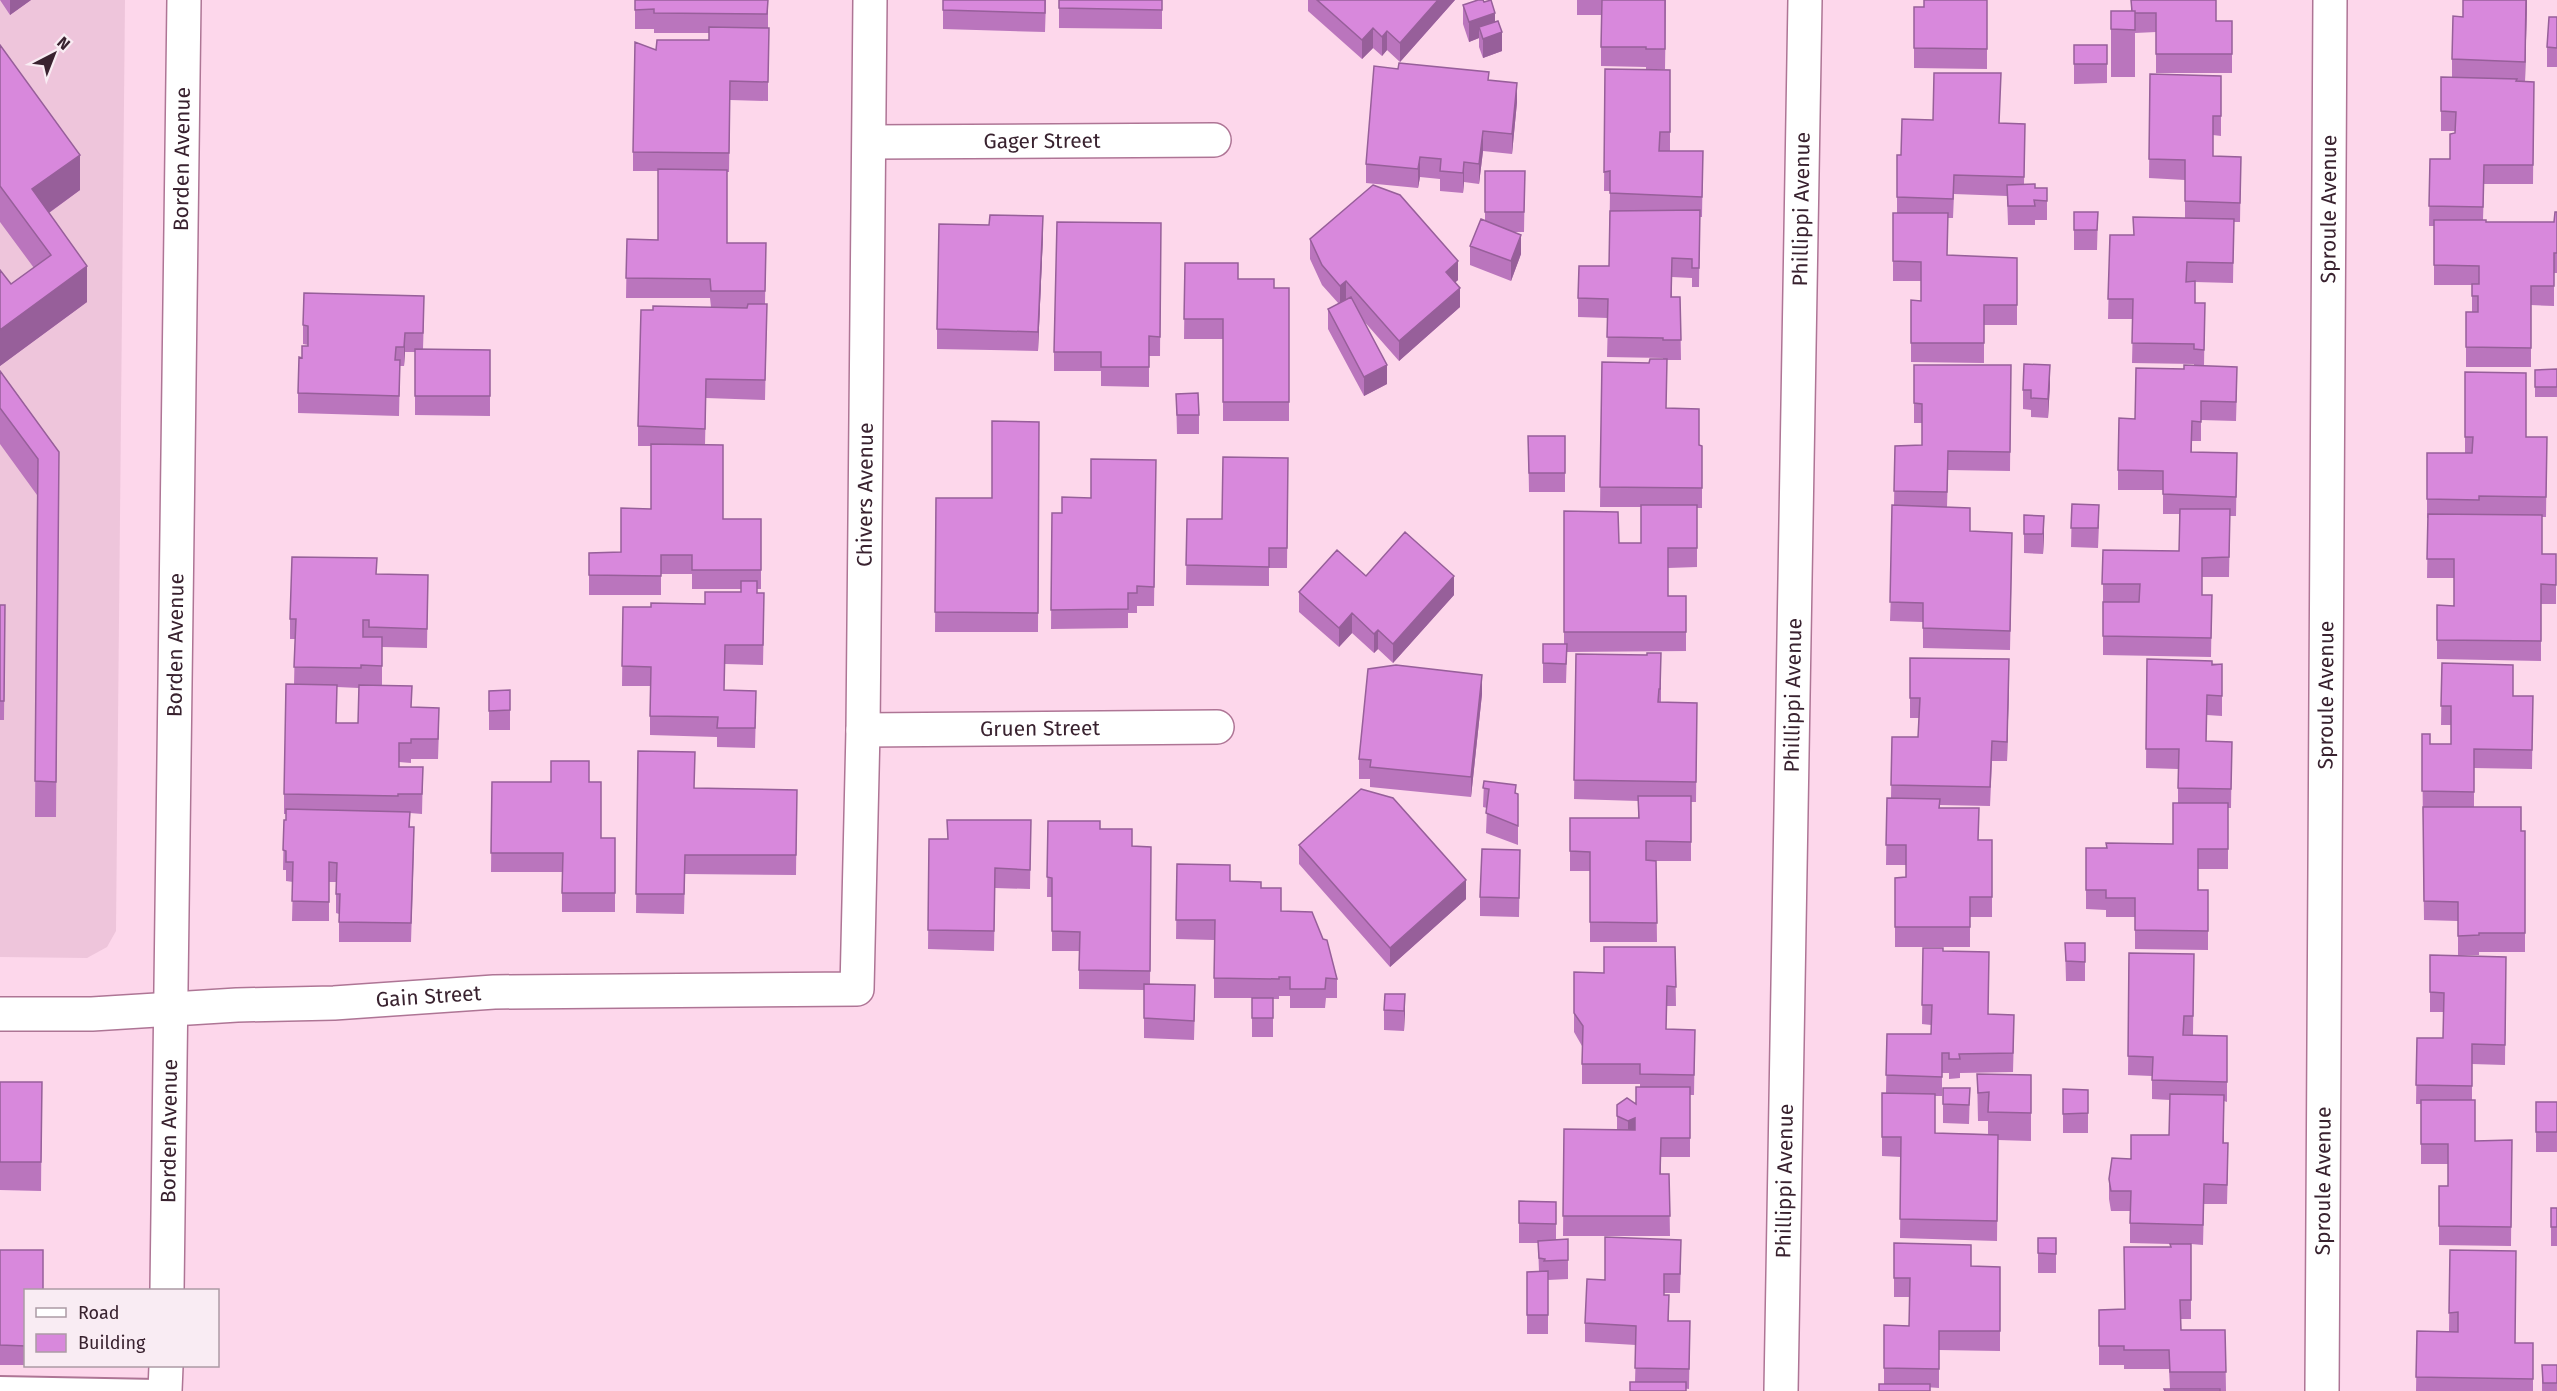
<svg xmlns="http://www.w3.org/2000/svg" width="2557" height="1391" viewBox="0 0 2557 1391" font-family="'Fira Sans',sans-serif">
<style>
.built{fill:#eec5db}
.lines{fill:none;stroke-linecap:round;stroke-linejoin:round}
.service-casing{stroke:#ae7595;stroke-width:26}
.minor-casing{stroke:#ae7595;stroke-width:36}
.service{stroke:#fff;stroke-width:22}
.minor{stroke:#fff;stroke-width:33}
.wall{fill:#ba75bd;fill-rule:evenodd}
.shaded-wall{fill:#975f9a}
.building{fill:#d888dc;stroke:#975f9a;stroke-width:1.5}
.labels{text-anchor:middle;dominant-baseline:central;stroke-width:6;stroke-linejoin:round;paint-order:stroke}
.street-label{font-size:21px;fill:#39222f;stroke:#f9ecf3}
</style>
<rect width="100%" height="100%" fill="#fdd7eb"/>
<path class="built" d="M0,0h125l-9,931 -9,16 -20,11 -87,-1z"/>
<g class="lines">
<defs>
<path id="service" d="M0,1388l157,3"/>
<g id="minor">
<path id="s1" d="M870,142l344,-2"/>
<path id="s2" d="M863,730l354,-3"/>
<path id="s3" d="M0,1014h92l145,-9 97,-2 160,-11 363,-3 6,-259 7,-730"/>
<path id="s4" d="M167,1290l17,-1290"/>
<path d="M165,1391l1,-25"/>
<path id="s5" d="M1781,1391l24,-1391"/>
<path id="s6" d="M2322,1391l8,-1391"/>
</g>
</defs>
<use href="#service" class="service-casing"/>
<use href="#minor" class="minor-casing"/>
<use href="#service" class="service"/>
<use href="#minor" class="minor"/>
</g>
<path class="wall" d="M0,0h31l-21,15z
M635,0h133v101l-38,-1 -1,72h-2v71h39l-1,61h2l-2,96 -59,-2 -1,47 18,74h38v70h-4v4l7,20 -1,52 -38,-1 -1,26 32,20 -1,38 -38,-1v-10l-67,-2v-49h-28l1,-79h28l54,-3 36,-12v-3h-49v-15h-31v21h-72v-42l32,-1 30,-43v-63h-13v-20l15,-116 58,-3 -1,-9h-84l1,-59 31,1v-69h-25v-19l23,-102 53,-10v-7h-55v-4h-19z
M943,0h103l-1,32 -102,-3z
M1059,0h103v29l-103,-1z
M1308,0h147l-55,62 -13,-12 -5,6 -9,-8 -11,11 -54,-48z
M1577,0h89l-1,69h-19v-2l-45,-1v-51h-24z
M1987,0v69l-73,-1v-61h10z
M2131,0h85v21h16v52h-76v-41l-21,1v44h-24v-66h20z
M2527,0l-2,81 9,1 -1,102h-49l-1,36 3,2h68l3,-10v61h-3v33l-23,-1v62h-65v-55h6v-27h-38v-59h-5l1,-67h20l5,-26 1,-2h-15v-54l11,1v-19l11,-42z
M1463,5l32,16 7,30 -19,7 -4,-11v-9l-10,4 -6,-18z
M2557,17v50h-10v-20z
M0,45l80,145 -31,23 38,89 -87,64v-96l11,14 23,-16 -34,-46z
M2074,45l33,19v19l-33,1z
M1605,69l65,1v81h33l-1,66h-2l-1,70h-7v-9l-20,-1v20h8l1,63h-14l-1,48 33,37 3,1v62h-5v59l-29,1v28h18v55l-119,1 -1,31h-23v-39h21v-133l55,32h22v-36h-41l2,-145 47,1 14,-4v-1l-56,-1 1,-39 -30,-1v-19l31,-32 1,-75h-6z
M2150,74l71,2v60l-8,-1v21l28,1 -1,65h-6l-1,61 -38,-1v21h10l-1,63 33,20 -1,35 -35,-1v21h-9v11l45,1 -1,63h-6l-1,61h-27v18h10l-1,62 -108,-2v-105l76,1v-37h-16v-24h-45v-20l17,-51 49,-50 10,-3v-2l-62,-1 1,-44h-25l2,-84h23l52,-17v-38l-36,-2z
M1489,80l28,22 -5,52 -29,-3 -4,33 -15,-2 -1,11 -23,-2v-12l-20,-2 -2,11 -52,-5v-19z
M2000,123l25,1 -1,60 11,4h12v32h-12v5h-27l-1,-29 -53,-2 -1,24h-5l-1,37 70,3v67h-33v38l-73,-1v-62l10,1v-20h-28v-68h4v-58h4z
M1485,171h40l-1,61h-11l8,22 -10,27 -41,-16v-19l15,-25z
M2074,212h24l-1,38h-23z
M1161,223l-1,133h-11v31l-48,-1v-15h-47v-19z
M989,225l54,10 -5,116 -101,-2v-20z
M1310,239l148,41 -3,2 5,25 -61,54 -37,-42 25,65 -23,12 -36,-67v-20l11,-5 -17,-19 -12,-26z
M1185,263l53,16 36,9h15v133h-66v-82h-39z
M424,315l-1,34 67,1v66l-75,-1v-63h-10l-1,14h-4l-1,50 -101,-3v-20l4,-35 6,-12v-1l-5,-1v-19z
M1914,365h97l-1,106 -62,-1 -1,37 23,24 42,21 -2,98 -87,-2v-26l-33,-1 4,-116 1,-59 27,-1v-22h-8z
M2557,369v28h-22v-27z
M0,371l59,81 -3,365h-21l2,-322 -37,-51z
M2465,372l61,65h21l-1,80h-4v37h14v50h-15v57l-104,-2v-54l17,1v-28h-27l1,-60h-1v-65h38z
M2050,384l-2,34 -17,-1v-7l-8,-1v-19z
M1176,394l23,21v19h-22z
M1039,422l-1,210h-103l1,-134h56z
M1528,436h37v56h-36z
M1288,458l-1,110h-18v18l-83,-1 1,-66h35z
M1156,460l-2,146h-17v7h-9v15l-77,1 1,-116h10l29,-15z
M2072,504l27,20 -1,24 -27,-1z
M2024,515l20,21 -1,18 -19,-1z
M377,574l51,1 -1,73 -45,-1v38l57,43 -1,31h-27v4l-12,-1v5h24l-1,47 -12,-1v14l4,19 -3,96h-72v-28l-3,-1v-31h-7v39h-37l1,-39 -7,-1v-11h-3l1,-50h2v-6h-2v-20l10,-109 1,-46h-5v-20zM337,687l22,1 -1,35h-22z
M1366,576l88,19 -61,68 -15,-14 -4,4 -22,-20 -13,14 -40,-35v-20z
M0,605h5l-1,115h-4z
M1576,654l85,18v30l36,1 -1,99h-5v59h-35l1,81h-67v-71h-20v-53h68v-17l-64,-2z
M1910,658l99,21 -2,82h-15l-2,45 -50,-1v3l38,32h14v77h-22v30h-75v-69l11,-1v-12h-20l1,-67h4l1,-61h26l1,-19h-9z
M2147,659l75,5v52l-15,-1 -1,26 26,1 -1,66h-3v61h-30v21h10v60l-73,-1v-32h-29v-7l-20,-1v-61h20l67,-4 5,-41v-34l-32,-1z
M2442,663l71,33h20l-1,73 -58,-1v39l47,24h4v121h-46v3h-21v-34l-34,-1 -2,-186 8,10h21v-19h-10z
M510,690v40h-21v-39z
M1482,694l-11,103 -101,-10v-8h-11v-20z
M638,751l57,37 102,2 -1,85 -111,-1 -1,40 -48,-1z
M1484,781l34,13v51l-32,-12 1,-25 -4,-1z
M492,782h97l12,56h14v74h-53v-40h-71z
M1031,820l-1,69 -35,-1 -1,63 -66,-2 1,-110h18z
M1048,821l52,8 32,17 19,1 -1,137 45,20 -1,36 -50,-2v-48l-65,-1v-38h-27v-54h-5z
M1299,845l167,54 -76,68 -91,-103z
M1520,850l-1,67 -39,-1v-19z
M1177,864l53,17 31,7 76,91v19h-11l-1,10h-35v-12h-11v3h-6v38h-21v-39h-38v-58l-38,-1z
M2065,943h20v38h-19z
M1675,947l1,59h-9l-1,23 29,1 -1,65h-4v62h-29v17h8l1,62h-107l1,-107 53,1v-25l19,-1 4,-17v-3h-58v-38l-8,-14v-60l30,1z
M1923,948l20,3 46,63 25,20 -1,38 -53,1v5l-11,1v-6h-7v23h-7v37l53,1v-13h-10l-1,-47 54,1v66l-33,-1 -1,101 -97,-3 1,-81 -19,-1v-63h4l1,-59h44v-9l-9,-1z
M2129,953l65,1 -1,81 34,1v66l-3,-1v42l4,20 -1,41h-23l-1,41 -12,-1v75h-10v11h44l1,61h-62l6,-2 -1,-20h-45v-4h-25v-55l26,-1 45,-62v-3l-40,-1v-32h-19l-2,-12v-20l22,-20 38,-24 1,-35 -18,-1v-23l-24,-1z
M2430,955l76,2 -1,108 -33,-1v36l3,41 37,-1 -1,106 -72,-1v-59h9v-22h-27v-60h-5l1,-66h26v-26h-13z
M1405,994l-1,37 -20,-1v-20z
M0,1082h42l-1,109 -41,-1z
M1943,1088h27l-1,36 -26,-1z
M2063,1089l25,1v43h-25z
M2536,1102h21v50h-21z
M1519,1201l37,1v38l12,-1v40l-20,1v54h-21v-62h12l-1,-29h-19z
M2551,1208h6v38h-6z
M2038,1238h18v35h-18z
M1894,1243l77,23 29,1v84l-61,-1v38l-55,-4v-59l25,1 1,-29h-16z
M0,1250l26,40v75h-26z
M2450,1250l65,93h18v48h-117l1,-60 41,1h-9z
M1681,1259l-1,34h-16v2l5,26h21l-1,68 -54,-7 1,-37 -51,-3v-19l20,-43z
M2542,1365h15v26h-15z"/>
<path class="shaded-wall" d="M10,0h21l-21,15z
M1438,0h17l-55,62v-19z
M2526,0h1l-2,81v-19z
M1495,13v20l-16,-6v11l-10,4v-20z
M1373,28v20l-11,11v-19z
M1387,31v19l-5,6v-19z
M1502,32v19l-19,7v-19z
M1517,83v19l-5,52v-20z
M1483,131v20l-4,33v-20z
M80,155v35l-48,35v-36z
M1420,157v20l-2,11v-19z
M1464,162v20l-1,11v-20z
M1043,216v19l-5,116v-19z
M1521,235v19l-10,27v-20z
M1458,261v19l-12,11v-19z
M87,266v36l-87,64v-36z
M1346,281v20l-6,4v-19z
M1460,288v19l-61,54v-20z
M405,333v19l-1,14v-19z
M1387,365v19l-23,12v-19z
M2050,365v19l-2,34v-19z
M2044,516v20l-1,18v-20z
M1454,576v19l-61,68v-19z
M1352,613v20l-13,14v-19z
M1378,630v19l-4,4v-19z
M2009,659v20l-2,82v-19z
M1482,675v19l-11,103v-20z
M1466,880v19l-76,68v-19z
M1405,994v20l-1,17v-20z
M1635,1118v19l-7,4v-20z"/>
<path class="building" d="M635,0h133l-1,14 -113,-1v-4l-19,1z
M943,0h102v13l-102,-3z
M1059,0h103v10l-103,-2z
M1317,0h121l-38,43 -13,-12 -5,6 -9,-9 -11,12z
M1478,0h5l1,2 7,-2 4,13 -26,9 -6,-17z
M1602,0h63v49h-19v-2h-45z
M1924,0h63v49l-73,-1v-41h10z
M2131,0h85v21h16v33h-76v-41h-21v-2h-3z
M2463,0h63l-1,62 -73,-3 1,-43 10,1z
M2111,11h24v19l-24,-1z
M2549,17h8v31l-10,-1z
M1498,21l4,11 -19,7 -4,-12z
M709,27l60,1 -1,54 -38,-1 -1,72 -96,-1 2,-110 21,8 1,-10h52z
M0,45l80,110 -48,34 55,77 -87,64v-60l11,14 40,-29 -51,-69z
M2074,45h33v19h-33z
M1399,63l90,9 -1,8 29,3 -5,51 -29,-3 -4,33 -15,-2 -1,11 -23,-2 1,-12 -21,-2 -2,12 -52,-5 8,-98 24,3z
M1605,69l65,1v62h-10l-1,19h44l-1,46 -92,-4v-22l-6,1z
M1934,73h67l-2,50 26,1 -1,53 -70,-2 -1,24 -56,-2v-42h4l1,-36 31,1z
M2150,74l71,2v40h-8v40l28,1 -1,46 -55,-2v-41l-36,-1z
M2441,77l76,2 -1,2 18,1 -1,83h-49l-1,42 -54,-1 1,-47h20v-25l5,-1 1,-21 -15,-1z
M658,169l69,1v73h39l-1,48h-54l-1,-12 -84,-1 1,-39 31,1z
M1485,171h40l-1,41h-39z
M2035,184v4h12v13l-13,-1 1,6h-27l-1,-21z
M1373,185l27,10 58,66 -12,11 14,16 -61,53 -53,-60 -6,5 -18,-21 -12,-26z
M1700,210l-1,58h-7v-9l-20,-1 -1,39h9l1,43h-18v-2l-56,-1 1,-38 -30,-1 1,-32h30l1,-55z
M2074,212h24l-1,18h-23z
M2555,212h2v41h-3v33h-23v62l-65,-1v-35h12v-16h-6v-12h7v-18l-45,-1v-45h52v2h68z
M1893,213h55l-1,42 70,3v47h-33v38h-73v-43l10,1v-39l-28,-1z
M990,215l53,1 -5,116 -101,-3 2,-105 50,1z
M2133,217l101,2 -1,44 -46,-1 -1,20 9,-1v22h10l-1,47 -10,-1v-5l-62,-1 1,-44h-25l2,-64h24z
M1481,219l40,16 -10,26 -41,-15z
M1057,222l104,1 -1,114 -11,-1v31h-48v-15h-47z
M1185,263h53v16h36v9h15v114h-66v-83h-39z
M304,293l120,3 -1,37h-18l-1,14h-8l-1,13h5l-1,36 -101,-3 1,-36 3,1v-12h6v-20l-5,-1z
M1351,297l36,68 -23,12 -36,-68z
M748,304h19l-2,76 -59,-1 -1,50 -67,-3 3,-116h12v-4l94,2z
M415,349l75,1v46h-75z
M1650,359h17l-1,49 33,1v36l3,1v42l-102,-1 2,-125 47,1z
M2024,364l26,1 -2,34 -17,-1v-8h-8z
M1914,365h97l-1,87 -62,-1 -1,41 -53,-1 1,-45 27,-1v-41l-8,-1z
M2184,365l53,2 -1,35 -35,-1v21l-9,-1 -1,31 46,1 -1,44 -73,-3v-23l-45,-1 1,-52 16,1 1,-51 48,1z
M2557,369v18h-22v-17z
M0,371l59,81 -3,330 -21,-1 3,-322 -38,-51z
M2465,372l61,1v64h21l-1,60 -67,-1v4l-52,-1v-46h45l1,-16h-8z
M1198,393l1,22h-22l-1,-21z
M992,421l47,1 -1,191 -103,-1 1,-114h56z
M1528,436h37v37h-36z
M651,444l72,1v74h38v51h-69v-15h-31v21l-72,-1v-22l32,-1v-44l30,1z
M1223,457l65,1 -1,90h-18v19l-83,-2 1,-46h35z
M1091,459l65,1 -2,127 -17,-1v7h-9v16l-77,1 1,-97h10v-16l29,1z
M2072,504l27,1 -1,23h-27z
M1641,505h56v43h-29v48h18v36h-122v-121l54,1 1,31h22z
M1892,505l78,3v23l42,2 -2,98 -87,-3v-25l-33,-1z
M2180,509h50l-1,48 -27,1v37h10l-1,43 -108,-2v-34h36l1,-18h-38l1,-34 76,1z
M2428,514l114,1v39h14v31l-15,-1v57l-104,-1v-35l17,1v-47h-27z
M2024,515l20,1 -1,18h-19z
M1405,532l49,44 -61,68 -15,-14 -4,4 -22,-21 -13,15 -40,-36 38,-42 29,26z
M292,557l85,1 -1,16 52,1 -1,54 -58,-2v-7h-6v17h19v29l-21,-1v3l-67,-1 2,-48h-6z
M741,581h16v12h7l-1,52h-38l-1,45 32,1 -1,37h-38l1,-11 -68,-1 1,-49 -29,-1 1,-59h28v-4l54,1v-12h36z
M0,605h5l-1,96h-4z
M1543,644h24l-1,20 -23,-1z
M1647,653h14l-1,36h-1l-1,13 39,1 -1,79 -122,-2 2,-126 71,1z
M1910,658l99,1 -2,83 -15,-1 -2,46 -99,-2 1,-48h26l2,-39h-10z
M2147,659l65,2v4l10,-1v32l-15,-1 -1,46 26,1 -1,47 -53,-1 1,-39h-33z
M2442,663l71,2v31h20l-1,54 -58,-1v43l-52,-1v-57h8v10h21v-38h-10z
M1396,665l86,10 -11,102 -101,-10 1,-7 -12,-1 9,-90z
M286,684l51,1 -1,38h22l1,-38 53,1 -1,21 28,1 -1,31h-27v4h-12v24h24l-1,27h-24v2l-114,-2z
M510,690v20l-21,1v-20z
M638,751l57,1 -1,36 103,2 -1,65h-111l-1,39h-48z
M551,761h38v21h12v56h14v55h-53l1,-40h-72l1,-71h59z
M1484,781l32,4 -1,8 3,1v32l-32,-13 3,-24 -6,-1z
M1361,789l32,9 73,82 -76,68 -91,-103z
M1638,796h53v46l-45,-1v19l10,1 1,62 -67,-1v-70l-20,-1v-33h69z
M1887,798l53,1 -1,9h40l-1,32h14v57h-22v30h-75v-49l11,-1v-32h-20z
M2173,803h55v46h-30v41h10v41l-73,-1v-32h-29v-8h-20v-42h21l-1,-5 67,1z
M2423,807h98v24h4v102h-46v2l-21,1v-34l-34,-1z
M286,809l124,3 -1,15h5l-3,96 -72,-1 1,-28h-4l1,-31 -8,-1v40l-37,-1 1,-39h-7v-11l-3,-1 1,-30h2z
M947,820h84l-1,50 -35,-2 -1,63 -66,-1 1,-91h19z
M1048,821h52v8h32v17l19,1 -1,124 -71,-1 1,-38 -28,-1v-53l-5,-1z
M1482,849l38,1 -1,48 -39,-1z
M1177,864l53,1v16l31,1v6h20v23l31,1 11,27 4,1 10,39 -11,-1 -1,11h-35v-12h-11v2l-65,-1 1,-58h-39z
M2065,943h20v19l-19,-1z
M1604,947h71l1,40 -9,-1 -1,43 29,1 -1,45 -54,-1v-10h-58l1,-38 -9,-13v-41l30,1z
M1923,948h20v3l46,1 -1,62 26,1 -1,38 -54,1 1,5h-11v-6h-7v24l-56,-2 1,-41h44l1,-29h-10z
M2129,953l65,1 -1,62h-9l-1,19 44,1v46l-75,-2 1,-23 -25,-1z
M2430,955l76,2 -1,88 -33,-1v42l-56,-1 1,-47h26l1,-45 -14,-1z
M1144,984l51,1 -1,36 -50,-3z
M1385,994h20l-1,17 -20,-1z
M1252,998h21v20h-21z
M1977,1074l54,1v38l-43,-1 1,-20 -11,1z
M0,1082h42l-1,80h-41z
M1636,1087h54v51h-29l-1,36h9l1,42h-107l1,-87 71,1v-12l-7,3 -11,-5v-11l10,-7 9,6z
M1943,1088h27l-1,17 -26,-1z
M2063,1089l25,1v23l-25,1z
M1882,1093l53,1v39l63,2 -1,86 -97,-2 1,-82h-19z
M2170,1094l54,1 -1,48h5l-1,42 -23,-1 -1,41 -73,-2 1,-32h-20l-2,-12 3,-21 19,1v-24h38z
M2421,1100h54v41l37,-1 -1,87 -72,-1v-40h9v-42h-27z
M2536,1102h21v30h-21z
M1519,1201l37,1v22l-37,-1z
M2551,1208h6v19h-6z
M1605,1237l76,3 -1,34h-16v21h5l-1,26h22l-1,48 -54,-1 1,-42 -51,-3 2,-44 18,1z
M2038,1238h18v16l-18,-1z
M1568,1239v21l-24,1 1,-2 -6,-1 -1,-17z
M1894,1243l77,2v21l29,1v64h-61v38l-55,-1v-43l25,1 1,-48h-16z
M2170,1244h21v56h-11l1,30h44l1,42h-56l-1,-22h-45v-4h-25v-36l26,-1 -1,-62h47z
M0,1250h43v40h-17v56l-26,-1z
M2450,1250l66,1 -1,92h18v36l-117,-2 1,-46 41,1v-20l-9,1z
M1548,1271v44h-21v-43z
M2542,1365h15v18h-14z
M1630,1382h56v9h-56z
M1879,1384h51v7h-51z
M2164,1389h56v2h-55z"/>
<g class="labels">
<g class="street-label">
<text stroke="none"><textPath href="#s1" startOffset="172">Gager Street</textPath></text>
<text stroke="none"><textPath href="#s4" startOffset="1131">Borden Avenue</textPath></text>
<text stroke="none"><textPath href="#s5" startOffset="1182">Phillippi Avenue</textPath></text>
<text stroke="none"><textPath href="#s6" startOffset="1182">Sproule Avenue</textPath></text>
<text stroke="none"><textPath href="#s3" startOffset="1352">Chivers Avenue</textPath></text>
<text stroke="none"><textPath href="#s4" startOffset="645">Borden Avenue</textPath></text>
<text stroke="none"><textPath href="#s5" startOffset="696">Phillippi Avenue</textPath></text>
<text stroke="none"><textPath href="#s6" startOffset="696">Sproule Avenue</textPath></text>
<text stroke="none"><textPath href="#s2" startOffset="177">Gruen Street</textPath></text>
<text stroke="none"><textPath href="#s3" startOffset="429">Gain Street</textPath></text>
<text stroke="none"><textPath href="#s4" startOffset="159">Borden Avenue</textPath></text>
<text stroke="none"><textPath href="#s5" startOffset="210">Phillippi Avenue</textPath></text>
<text stroke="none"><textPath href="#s6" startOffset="210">Sproule Avenue</textPath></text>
</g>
</g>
<rect x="24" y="1289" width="195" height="78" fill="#f9ecf3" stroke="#ac9ba5" stroke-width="1.5"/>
<rect x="36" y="1308" width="30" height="9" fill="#ffffff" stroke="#ac9ba5" stroke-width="1.5"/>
<text x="78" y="1319" font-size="18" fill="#39222f">Road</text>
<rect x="36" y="1334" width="30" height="18" fill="#d888dc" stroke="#ac9ba5" stroke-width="1.5"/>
<text x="78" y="1349" font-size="18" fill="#39222f">Building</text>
<g transform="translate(54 54) rotate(42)" stroke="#f9ecf3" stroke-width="4.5" paint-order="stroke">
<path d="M0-4.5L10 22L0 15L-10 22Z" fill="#39222f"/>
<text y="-9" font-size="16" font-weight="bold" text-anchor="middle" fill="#39222f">N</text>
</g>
</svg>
